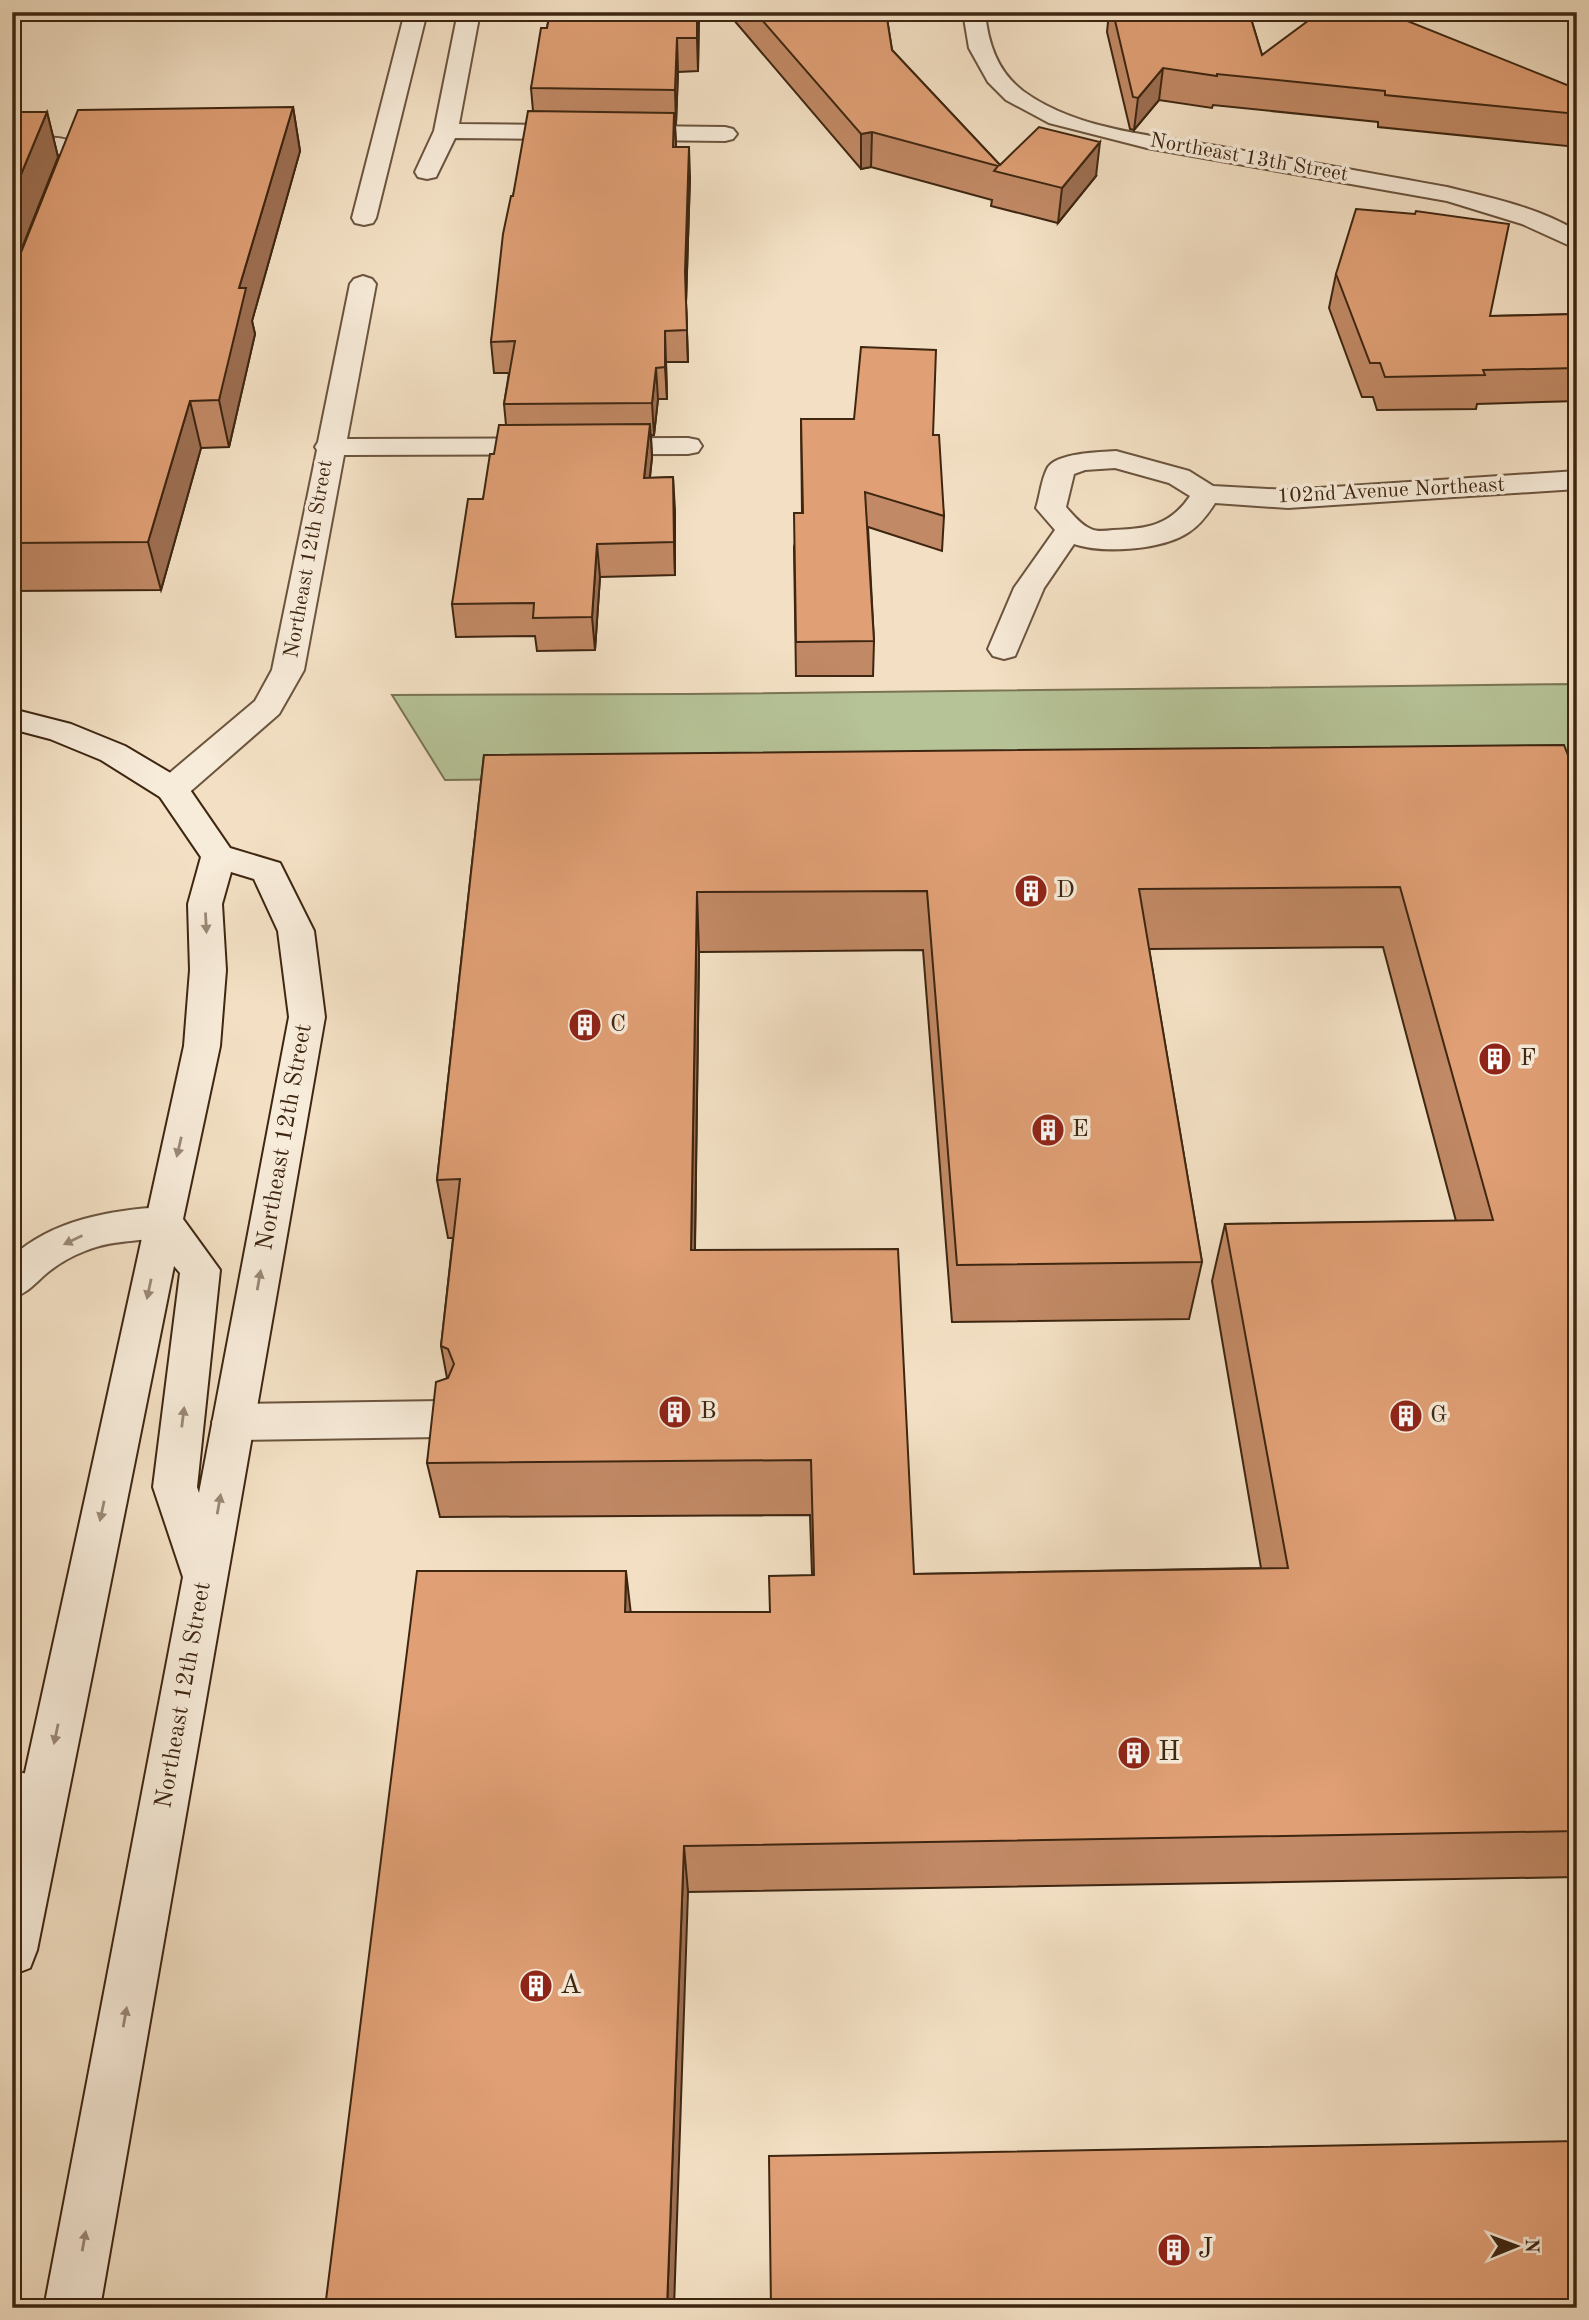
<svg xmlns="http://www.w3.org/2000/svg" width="1589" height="2320" viewBox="0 0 1589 2320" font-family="'Old Standard TT',serif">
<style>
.green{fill:#b6c397;stroke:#7a7454;stroke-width:2}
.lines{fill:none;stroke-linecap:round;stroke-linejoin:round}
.lane-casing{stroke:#6b543e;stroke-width:4}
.street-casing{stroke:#6b543e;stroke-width:4}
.secondary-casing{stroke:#3e2611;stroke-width:4}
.lane{fill:#f7ebd9;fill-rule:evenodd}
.street{fill:#f7ebd9;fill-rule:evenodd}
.secondary{fill:#f7ebd9;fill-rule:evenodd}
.wall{fill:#c18965;stroke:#3e2611;stroke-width:2;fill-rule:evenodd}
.shaded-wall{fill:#9d6f52;stroke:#3e2611;stroke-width:2}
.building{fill:#e09f75;stroke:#3e2611;stroke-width:2;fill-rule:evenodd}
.oneway{fill:#9a8875}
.labels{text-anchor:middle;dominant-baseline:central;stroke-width:7;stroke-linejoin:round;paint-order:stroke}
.far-street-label{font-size:21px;fill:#3e2611;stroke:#f7ebd9}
.poi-label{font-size:24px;fill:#3e2611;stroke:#f7ebd9;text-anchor:start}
.street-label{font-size:24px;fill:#3e2611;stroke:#f7ebd9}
.near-poi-label{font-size:28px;fill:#3e2611;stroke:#f7ebd9;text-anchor:start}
</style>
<rect width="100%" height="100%" fill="#f3e0c4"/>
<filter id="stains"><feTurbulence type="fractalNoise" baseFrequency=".00286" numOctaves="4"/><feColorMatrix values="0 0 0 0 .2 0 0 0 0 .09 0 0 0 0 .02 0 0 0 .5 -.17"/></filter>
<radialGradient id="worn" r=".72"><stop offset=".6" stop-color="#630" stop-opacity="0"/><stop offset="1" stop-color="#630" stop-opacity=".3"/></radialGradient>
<path class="green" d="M1577,684v83l-1132,13 -53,-85 296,-1z"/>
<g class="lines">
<defs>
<path id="lane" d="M12,139c23,0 60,-8 75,13l-18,42 -9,2 -9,-2 -3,-5 14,-35 -50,-1z
M163,1207l14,4 6,11 -6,11c-30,10 -62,5 -92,18 -13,5 -27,13 -38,22 -12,10 -19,20 -35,25v-41c40,-37 99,-47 151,-50z
M442,1401l15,5 6,13 -6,13 -15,5 -209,3 -15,-5 -6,-13 6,-13 15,-5z
M12,1772l30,3 17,7 7,16 -7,16 -17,7 -30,-3z"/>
<path id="street" d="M405,12h22l-51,206 -3,5 -9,2 -9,-2 -3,-5z
M458,12h22l-21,112 266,3 8,2 4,5 -4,5 -8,2 -270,-3 -19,39 -9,2 -9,-2 -3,-5 19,-41z
M963,12h22c3,31 12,59 38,79 56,41 138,45 204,57 73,12 147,26 220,39 44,11 90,20 130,44v18l-55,-25 -75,-23 -300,-53 -98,-25 -43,-23 -18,-18 -19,-34z
M363,276l9,3 4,5 -29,155 341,-1 10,2 4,6 -4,6 -10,2 -344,1 -40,215 -25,44 -95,83 -12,3 -12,-3 -5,-8 5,-8 95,-80 17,-31 45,-220 -2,-3 3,-5 32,-158 4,-5z
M1116,451l73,20 24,15 75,4 289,-19v18l-289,19 -73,-5c-7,11 -15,22 -26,29 -26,18 -86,22 -115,12l-30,44 -29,68 -11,3 -11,-3 -5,-7 26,-61 41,-58 -19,-22c4,-12 5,-27 11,-39 7,-16 53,-17 69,-18zM1115,468l54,15 21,13c-20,30 -44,33 -77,34 -8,1 -16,2 -22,-1 -10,-4 -18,-14 -25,-22l8,-33 11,-4z"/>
<path id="secondary" d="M12,709l59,15 54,22 59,35 46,67 50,15 34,68 11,86 -225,1291h-56l139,-731 -30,-90 27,-214 -6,-7 -137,684 -7,18 -18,7v-143l172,-786 6,-76 -2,-66 13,-47 -41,-60 -59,-37 -51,-21 -38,-10zM231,872l23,7 24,52 11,86 -90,476 -2,-6 23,-217 -37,-51 37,-173 6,-76 -4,-66z"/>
</defs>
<use href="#lane" class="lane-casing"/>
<use href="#street" class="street-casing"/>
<use href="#secondary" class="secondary-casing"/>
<use href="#lane" class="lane"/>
<use href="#street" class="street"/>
<use href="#secondary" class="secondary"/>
</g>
<path class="wall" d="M550,12h149l-1,59 -20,1 -2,52h-1l1,23 14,30 -4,126 2,59h-22l1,37h-9l-4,36h-3l1,22 -2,21 23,-1 2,98 -75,2 -5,73 -58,1 -2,-15 -79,1 -4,-33 31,-105 11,-45 12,-29 -2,-21 5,-31h-15l-3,-31 22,-146 20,-85 -2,-23 16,-60z
M727,12h159l6,38 108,115 96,11 -38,47 -67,-17 1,-6 -121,-33 -10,2z
M1109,12h140l13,43 315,34v58l-199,-20v-5l-165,-17 -1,3 -53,-8 -25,30 -4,-1 -23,-97z
M293,107l7,44 -48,170 3,13 -26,113 -28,1 -40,142 -149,1v-479h35l11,45 -45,115z
M1336,274l154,42 87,-2v87l-100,3 -1,5 -99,1 -4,-13h-11l-33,-89z
M801,419l132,16 11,81 -2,35 -74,-24 6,114 -1,35h-77l-2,-129 8,-34z
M484,755l1093,23v1099l-889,15 -57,-280h139l42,-37 -2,-60 -370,2 -13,-54 20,-85 -6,-32 12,-108h-5l-11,-58zM1383,947l73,274 -231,3 -13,57 49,287 -347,6 -219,-324 4,-298 224,-2 29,372 237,-3 13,-57 -53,-313z"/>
<path class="shaded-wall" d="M697,12h2l-1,59 -1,-33z
M677,38l1,34 -2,52 -1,-34z
M1163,68l-4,32 -25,30 4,-32z
M293,107l7,44 -48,170 3,13 -26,113 -10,-47 20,-112z
M47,112l11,45 -46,116v-77z
M674,113l2,30 -1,34 -2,-30z
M872,132l-1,35 -10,2v-35z
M1100,142l-4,34 -38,47 4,-35z
M689,147l1,30 -4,126 2,59 -3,-90z
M665,331l1,31 1,37 -2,-32z
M656,368l2,31 -4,36 -2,-32z
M190,401l11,47 -40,142 -13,-48z
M650,424l2,33 -6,53 -2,-32z
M673,477l2,33v65l-1,-33z
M597,544l3,33 -5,73 -3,-33z
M697,892l2,60 -5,355 -3,-57z
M626,1571l6,52 -7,-11z
M684,1846l4,46 -14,416h-7z"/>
<path class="building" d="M550,12h147v26h-20l-2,52 -144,-2 10,-60h6z
M755,12h131l6,38 108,115 39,-38 61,15 -38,46 -68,-17 4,-5 -126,-34 -11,2z
M1113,12h136l13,43 58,-43h65l192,77v25l-192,-19v-4l-168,-17v2l-54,-8 -25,30 -5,-1z
M293,107l-54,181h7l-27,112 -29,1 -42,141 -136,1v-270l2,-3 64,-160z
M528,111l146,2 -1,34h16l-4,125 2,58 -22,1v36l-9,1 -4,35 -148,1 11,-63 -24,1 12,-108 8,-38h2z
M12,112h35l-35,84z
M1356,209l59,5 1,-3 93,13 -19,92 87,-2v54l-94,2 2,5 -100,2 -5,-14h-10l-34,-89z
M861,347l75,3 -3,85h6l5,81 -79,-24 9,149 -78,1 -2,-129h9l-2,-94h53z
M650,424l-6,54 29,-1 1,65 -77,2 -5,73 -59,1 1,-15 -82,1 16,-105h15l7,-45h4l5,-29z
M1564,745l13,33v1053l-893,15 -17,462h-342l92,-737h209l-1,41h145l-1,-36 45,-1 -3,-115 -384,3 9,-81 12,-4 6,-14 -6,-15 -7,-3 19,-167 -23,1 47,-425zM1400,887l93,333 -268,4 63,344 -374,6 -16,-325 -207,1 6,-358 230,-1 30,374 245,-3 -63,-373z
M1577,2141v167h-806l-2,-152z"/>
<defs><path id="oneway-solid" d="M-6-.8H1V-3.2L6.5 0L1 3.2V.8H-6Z" transform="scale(1.75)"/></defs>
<g class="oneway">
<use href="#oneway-solid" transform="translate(206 923) rotate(87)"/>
<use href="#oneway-solid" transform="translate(179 1147) rotate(103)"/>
<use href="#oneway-solid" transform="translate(73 1240) rotate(154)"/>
<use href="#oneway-solid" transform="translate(259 1280) rotate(-80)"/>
<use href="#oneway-solid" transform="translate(149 1289) rotate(102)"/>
<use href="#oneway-solid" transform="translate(183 1417) rotate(-83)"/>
<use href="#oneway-solid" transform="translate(219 1504) rotate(-80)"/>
<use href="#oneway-solid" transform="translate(102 1511) rotate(102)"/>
<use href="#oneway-solid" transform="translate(56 1734) rotate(102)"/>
<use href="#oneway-solid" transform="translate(125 2017) rotate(-80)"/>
<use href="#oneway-solid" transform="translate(84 2241) rotate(-80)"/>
</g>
<defs>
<symbol id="building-disc" viewBox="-11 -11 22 22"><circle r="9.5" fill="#8f2418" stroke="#f7ebd9"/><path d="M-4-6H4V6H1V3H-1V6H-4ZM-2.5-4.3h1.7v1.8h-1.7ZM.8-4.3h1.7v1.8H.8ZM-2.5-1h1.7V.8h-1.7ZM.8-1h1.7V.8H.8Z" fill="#fff"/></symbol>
</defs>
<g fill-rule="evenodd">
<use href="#building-disc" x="1012" y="872" width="38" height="38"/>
<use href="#building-disc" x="566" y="1006" width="38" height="38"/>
<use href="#building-disc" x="1476" y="1040" width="38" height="38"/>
<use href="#building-disc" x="1029" y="1111" width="38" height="38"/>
<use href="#building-disc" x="656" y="1393" width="38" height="38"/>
<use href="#building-disc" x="1387" y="1397" width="38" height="38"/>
<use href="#building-disc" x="1115" y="1734" width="38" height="38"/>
<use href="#building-disc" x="517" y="1967" width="38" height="38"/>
<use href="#building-disc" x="1155" y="2231" width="38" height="38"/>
</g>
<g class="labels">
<g class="far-street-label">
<text transform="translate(1249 158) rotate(10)">Northeast 13th Street</text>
<text transform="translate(1391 491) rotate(-3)">102nd Avenue Northeast</text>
<text transform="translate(309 559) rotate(-80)">Northeast 12th Street</text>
</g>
<g class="poi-label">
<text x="1056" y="891">D</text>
<text x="610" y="1025">C</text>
<text x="1520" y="1059">F</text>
<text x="1072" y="1130">E</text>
<text x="700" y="1412">B</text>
<text x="1430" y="1416">G</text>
</g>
<g class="street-label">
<text transform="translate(285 1137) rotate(-80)">Northeast 12th Street</text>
<text transform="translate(184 1695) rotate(-80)">Northeast 12th Street</text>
</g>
<g class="near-poi-label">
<text x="1158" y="1753">H</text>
<text x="560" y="1986">A</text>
<text x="1198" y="2250">J</text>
</g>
</g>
<rect width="1589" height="2320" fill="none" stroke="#f3e0c4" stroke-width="42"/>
<rect x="14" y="14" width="1561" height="2292" fill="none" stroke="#3e2611" stroke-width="3.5"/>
<rect x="21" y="21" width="1547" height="2278" fill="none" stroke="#3e2611" stroke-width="2"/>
<g transform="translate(1516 2246) rotate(89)" stroke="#f7ebd9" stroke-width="5" paint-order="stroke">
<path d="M0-5L12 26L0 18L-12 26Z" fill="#3e2611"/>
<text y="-10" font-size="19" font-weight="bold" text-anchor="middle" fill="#3e2611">N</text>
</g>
<rect width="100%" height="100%" filter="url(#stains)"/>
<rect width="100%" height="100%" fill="url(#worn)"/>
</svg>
